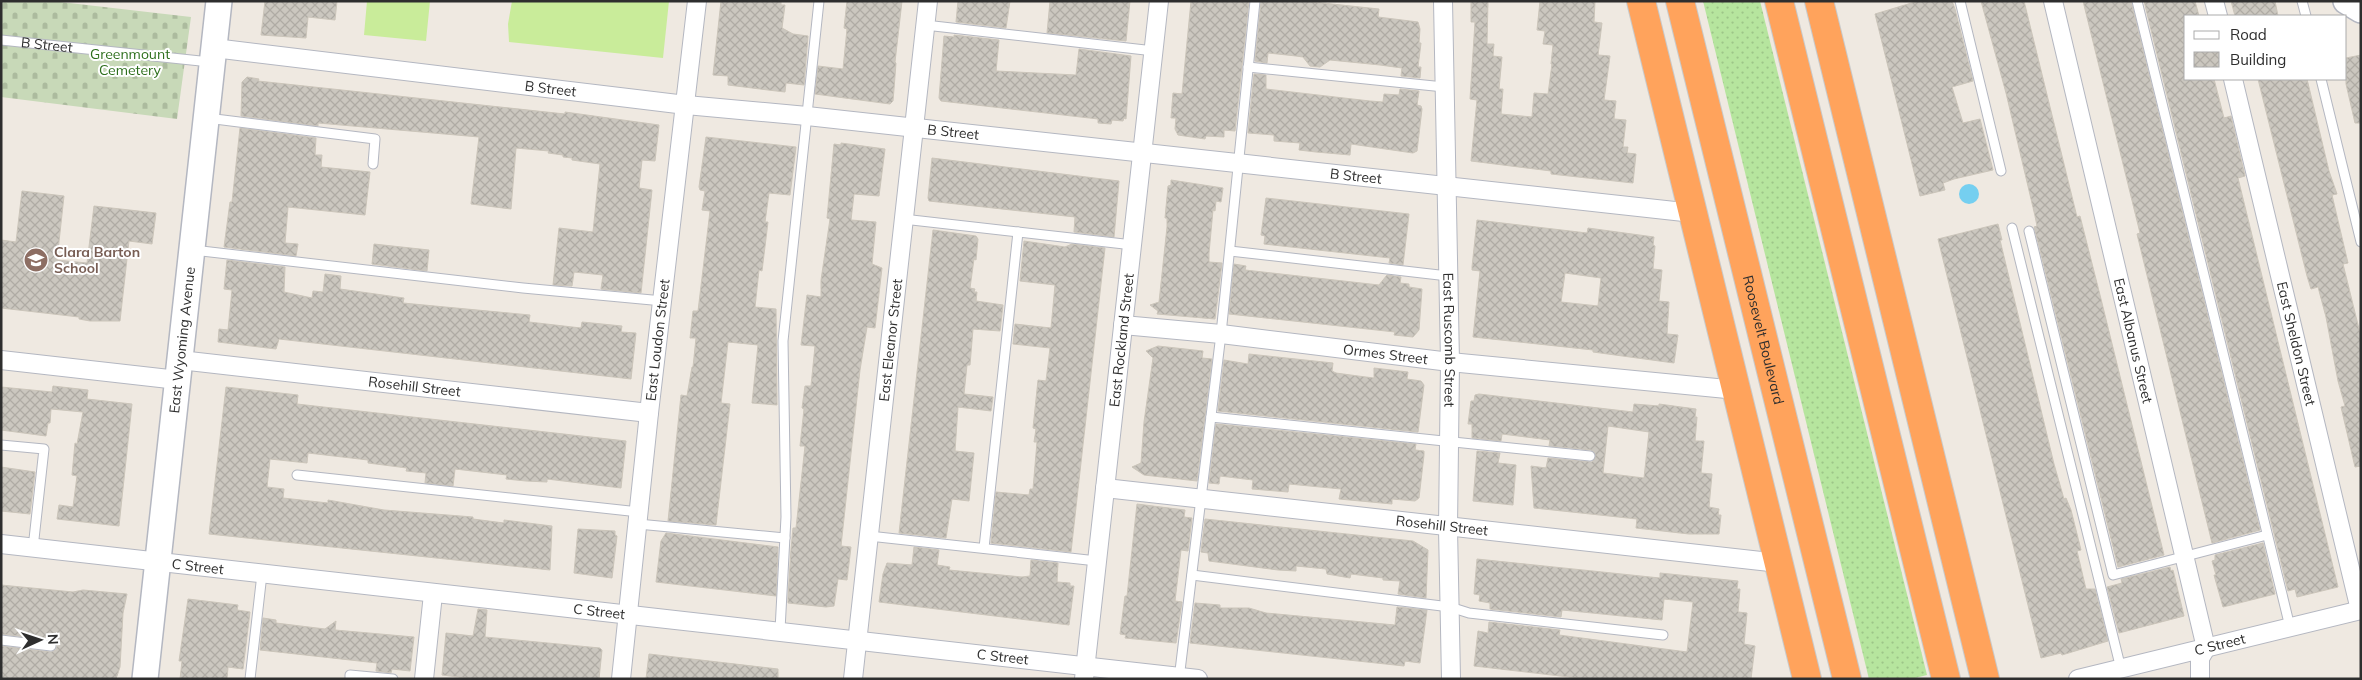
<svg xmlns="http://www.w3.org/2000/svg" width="2362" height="680" viewBox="0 0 2362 680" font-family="Mulish,sans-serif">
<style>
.grass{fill:url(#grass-dots)}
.cemetery{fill:url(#cemetery-stones)}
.pitch{fill:#c9ec9a}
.water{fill:#75cff0}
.building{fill:url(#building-cross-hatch);stroke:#cbc5ba;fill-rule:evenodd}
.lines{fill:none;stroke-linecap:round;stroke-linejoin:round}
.lane-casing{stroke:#b4b7c1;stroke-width:11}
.street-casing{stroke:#b4b7c1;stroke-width:20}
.secondary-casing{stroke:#b4b7c1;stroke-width:28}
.highway-casing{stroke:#c9c9c9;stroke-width:30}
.lane{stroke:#fff;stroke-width:9}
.street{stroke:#fff;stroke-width:18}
.secondary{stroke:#fff;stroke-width:25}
.highway{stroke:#ffa35c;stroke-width:28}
.labels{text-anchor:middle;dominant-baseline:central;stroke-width:4;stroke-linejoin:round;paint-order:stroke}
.street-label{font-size:14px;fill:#2e2e2e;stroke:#fff}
.park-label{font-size:14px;fill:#2c6e1b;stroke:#fff}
.education-label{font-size:14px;font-weight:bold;fill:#785e54;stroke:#fff;text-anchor:start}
</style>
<defs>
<pattern id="grass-dots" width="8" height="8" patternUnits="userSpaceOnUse" patternTransform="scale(1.25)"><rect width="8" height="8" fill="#b6e59e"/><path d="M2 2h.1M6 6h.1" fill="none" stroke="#9dc588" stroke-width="1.8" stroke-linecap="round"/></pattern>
<pattern id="cemetery-stones" width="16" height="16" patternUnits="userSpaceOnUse" patternTransform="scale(1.25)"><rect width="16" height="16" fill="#c8d9b8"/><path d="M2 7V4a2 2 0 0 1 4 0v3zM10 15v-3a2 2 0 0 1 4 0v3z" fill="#acbb9e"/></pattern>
<pattern id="building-cross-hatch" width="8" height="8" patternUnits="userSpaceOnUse" patternTransform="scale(1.25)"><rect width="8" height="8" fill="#cbc7bf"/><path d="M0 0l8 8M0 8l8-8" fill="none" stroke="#afaba4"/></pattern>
</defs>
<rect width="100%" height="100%" fill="#efe9e1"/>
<path class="grass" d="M1703,1h57l167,674 -16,4h-42z"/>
<path class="cemetery" d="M1,1h51l139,16 -14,102 -176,-22z"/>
<path class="pitch" d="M367,1h63l-4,40 -62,-6z
M512,1h157l-6,57 -154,-16 -1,-18z"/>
<path class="water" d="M1959 194a10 10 0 1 1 20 0a10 10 0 1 1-20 0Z"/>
<path class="building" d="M265,1h72l-2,19 -27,-3 -2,21 -45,-3z
M721,1h60v4h4l-3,23 11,6 15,2 -4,49 -18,-2 -1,9 -17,-2 -40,-5v-9l-15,-1z
M847,1h55l-7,61 1,1 -2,26 -1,12 -3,3 -75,-10 3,-28 25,3 4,-40 -3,-1z
M958,1h52l-4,27 -50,-6z
M1050,1h80l-4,40 -79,-8z
M1191,1h58l-14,130 -11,-1v7l-18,-1 -1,3 -27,-4 -3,-6 1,-11h-5l2,-25 9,1z
M1261,1h43l56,6 19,2 -1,8 40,5 2,7 -1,14h2l-3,24h3l-1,11 -19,-2 1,-8 -22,-3 -50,-5 -10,7 -10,-1 -7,-9 -7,-1 -28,-3 -1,10 -12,-2z
M1471,1h17l-1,43h7l-1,12 9,1 -3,32h4l-2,25 31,3 2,-24 14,1 4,-30h-1l2,-19 -10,-1 2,-13 -8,-1 3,-29h55l-1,21 8,1 -4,32 12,1 -6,44 12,1 -2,18 12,1 -3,27h5l-1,6 9,1 -3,29 -82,-9v-3l-80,-10 6,-61 -7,-1 5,-77h-4z
M1918,1h34l3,8 18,72 -21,6 11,36 17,-4 13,51 -39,9 -11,4 2,7 -25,6 -45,-182z
M1981,1h43l53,216 3,-1 21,83 63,256 -46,12 -80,-325 -4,-15 3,-1 -2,-10 -29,-123z
M2083,1h48l129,529 -48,13 -75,-309 3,-1z
M2144,1h51l4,15h-13v63h28l10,39 7,-2 14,60 -7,2 100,409 -41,10 -2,-8 -7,2z
M2231,1h44l3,15h-43z
M954,35l45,5 -3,31 80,4 3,-26 52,7 -5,63 -2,-1 -1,3 -11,-1 -1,4 -13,-1v-4l-157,-18 -2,-3 5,-62 10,1z
M2361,55v68h-6l-9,-39v-26z
M1254,74l12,1v14l104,12 13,1 1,-8 15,1 1,-6 19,2 -2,14 4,1 1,3 -5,42 -4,2 -62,-9 -1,11 -34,-3 -17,-2 1,-7 -26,-2v-6l-26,-2z
M247,77l12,2 -1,2 307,33v-2l94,13 -4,36 -13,-1 -3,28 13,2 -11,103 -40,-4 2,-14 -29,-3 -2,14 -19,-1 6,-57 34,4 7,-68 -28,-4v-2l-9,-1v-2l-15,-2 1,-2 -33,-3 -5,61 -40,-5 8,-67 -161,-14v3l-77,-10 1,-34z
M2258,79h49l22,92 8,23 -5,1 16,68 -5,1 18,73v129l-6,1 -14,-60 4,-1 -7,-25 -12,-64 -8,-30 -7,2 -4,-13z
M240,128l76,10 -1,17h7l-1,12 49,5 -5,43 -77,-8 -3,36 13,1 -2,12 -72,-9 6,-45h2z
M706,137l90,10 -6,48 -21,-2 -4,29h3l-6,49 -3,-1 -4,37 21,2 1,96 -25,-2 6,-58 -30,-3 -7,61 9,1 -14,121 -48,-4 13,-126 6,1 5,-29h1l3,-29h-6l3,-27h5l12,-100 -8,-1 3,-19 -5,-1 -1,-3z
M841,143l44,6 -6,47 -25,-2 -3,26 25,2 -4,42 10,4 -7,60 -8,-1 -7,43 -19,176 10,1 -4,33 -9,-1 -4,27 -8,1 -38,-4v-6l3,-48 2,-21h3l9,-82h-5l4,-37 -2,-1 3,-22h6l4,-40 -14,-1 6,-50 14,2v-17l9,-61 -3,-1 7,-74 7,1z
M932,158l187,23 -5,56 -40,-5 1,-15 -146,-16 -1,-3z
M1171,180l52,8 -2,14 -5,-1 -1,10 -2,-1 -4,43v9l13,1 -7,56 -58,-5 1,-3 -8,-6 9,-3 8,-75v-9h-2l3,-32 3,-1z
M22,191l42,5 -7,64 30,3 7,-57 62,7 -4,31 -23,-3 -9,80h-30l-11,-2v-2l-78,-9v-68l15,2z
M1266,198l143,16 -6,51 -14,-2 1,-5 -126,-14 1,-8 -4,-1z
M1477,220l110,13 1,-5 66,9 -1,8 2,1 -2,23 9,1 -3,31 10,1 -2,32 11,1 -4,28 -81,-11v-2l-120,-13 7,-66 -8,-1v-3zM1565,273l36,5 -3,28 -37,-4z
M1998,224l4,16h-2l54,224 10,35 2,-1 5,12 10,40 -4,1 9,38h9l13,52 -46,14 -1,-2 -20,5 -103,-419z
M933,230l43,6 2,3 -2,21 -2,-1 -4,29 5,1 -1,3h3l-1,9 27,4 -3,26 -27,-2 -3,36h-3l-3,29 29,3 -2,14 -33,-4 -3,44 19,2 -5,48 -17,-2 -6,39 -47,-5z
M1024,241l41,6 7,-3 33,4 -34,304 -80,-9 5,-51 33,3 1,-6h3l4,-47h-3l2,-13 -3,-1 5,-48 8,1 4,-33 -37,-4 2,-20 36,4 4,-43 -35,-4z
M374,244l55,6 -2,21 -55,-7z
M227,260l58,7 -1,25 28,6 1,-7 10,1 2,-18 16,2 -1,13 64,9 -1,5 127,12 -1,7 52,6 1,-6 40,4 -1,6 15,1 -5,46 -352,-40 -3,10 -58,-7 1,-13 9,1 4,-40 -8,-1z
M1234,264l12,2 -1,4 134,15 8,-10 14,2 -1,6 9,1v3l13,2 -3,41 -6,7 -19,-2 1,-3 -166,-18z
M1158,346l45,5 -1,7 10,1 -15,122 -53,-6 -12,-8 9,-4 3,-41 9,-64 -7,-7z
M1249,354l84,9 -1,8 4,2 22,3 16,2v-10l34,4 -1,7 14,2 3,4 -6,47 -200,-21 6,-51 24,4z
M53,386l35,4 -1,9 45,5 -13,122 -62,-7 2,-14 14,2 4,-31 -5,-1 3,-32 2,1 6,-32 -32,-3 -1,14h-2l-2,13 -45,-6v-43l51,5z
M226,387l72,8 -1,9 329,37 -5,47 -74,-9v3l-21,-1 -20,-2 1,-4 -52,-6 -2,17 -28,-3 1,-10 -20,-2 1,-3 -39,-5v-3l-60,-7 -1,10 -37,-4 -3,28 17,2 -1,9 45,5v-3l56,10 89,7v2l31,4v-3l48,6 -2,44 -341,-36z
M1479,394l154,18 1,-8 25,2v-2l37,5 -1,8h2l-2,24h9l-3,32 11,1 -3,33 10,2 -1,6h3l-2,19h-30l-53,-6 1,-9 -103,-11 -3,-42 15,2 2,-10 44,4 3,-3v-6l-4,-3 -42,-4 1,-6 -48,-6 -1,7 -29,-3v-14h-4l3,-23h3l1,-6zM1608,426l41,6 -5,46 -41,-5z
M1216,424l200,20 -1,6 9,1v4l-5,43 -4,3 -23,-2v5l-53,-5 2,-10 -52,-5 -1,8 -36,-3 1,-9 -33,-4 -1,8 -10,-1z
M1477,451l23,2 -2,10 18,2 -3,40 -40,-4z
M1,467l34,5 -5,42 -29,-3z
M1137,504l48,6 -1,7 8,1 -4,33 -7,-1 -6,51 7,1 -6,41 -51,-5 1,-3 -6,-1 5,-38h2z
M1205,519l208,22 15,9 -2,48 -28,-4 2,-13 -17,-1v-2l-32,-4 -1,4 -23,-4 -1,-5 -30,-3v5l-18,-1 -69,-9 -1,-8 -7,-1z
M578,529l37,2v4l2,1 -5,42 -38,-5z
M666,533l112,14 -2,49 -120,-14 5,-41z
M2263,543l12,51 -52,13 -9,-32h2l-4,-14 3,-1v-5z
M914,547l25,3 -2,15 13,2 -1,3 73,7 8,-1 1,-16 27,3 -1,19 13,1v3h4l-5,39 -190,-23 4,-28 4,-11 25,2z
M1477,559l183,19v-5l78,8 -1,8h3l-2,23 9,1 -3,31 11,2 -4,33h-165l-112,-13 4,-35 10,2 1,-11 71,8 -1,5 128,17 6,-50 -29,-3 -2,21 -100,-10 -1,7 -71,-8v-6l-11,-2 1,-6 -6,-1z
M2170,567l1,4 2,-1 11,46 -65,17 -12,-46 15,-4 -1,-4z
M1,585l72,7 10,-2 44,4 -4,19 -3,54 -4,12h-115v-33l50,6 5,-2 1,-4 -5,-6 -51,-6z
M188,599l50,6 -1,5 13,2 -7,57 -15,-2 -1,12h-47l2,-18h-3z
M1195,603l25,2v3h29l17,5 129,12 2,-18 30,3 -7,53 -15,-2 -1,5 -214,-23z
M478,609l9,1 -2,27 115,11 2,2 -3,29h-125l-32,-4 4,-42 27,3z
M263,618l13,2v3l49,6 11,-8 -1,9 79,7 -4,34 -18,-2 -1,4 -15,-2 1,-8 -117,-13z
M649,654l129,15v10h-132z"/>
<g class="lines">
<defs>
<g id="lane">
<path d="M1960,1l41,170"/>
<path d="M2137,1l153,626"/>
<path d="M2302,1l4,15"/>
<path d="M925,25l229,26"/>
<path id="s1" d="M1,40l209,22"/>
<path d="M1248,67l196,20"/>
<path d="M2321,79l40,163"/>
<path d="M207,118l168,21 -2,25"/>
<path d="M903,219l230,26"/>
<path d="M2012,228l109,441"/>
<path d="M2029,231l84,344 154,-40"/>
<path d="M193,250l330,38 140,13"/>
<path d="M1230,251l218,25"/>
<path d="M1211,417l379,39"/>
<path d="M1,445l43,4 -11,99"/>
<path d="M297,475l342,37"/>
<path d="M638,524l147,14"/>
<path d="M869,536l228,25"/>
<path d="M984,548l34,-316"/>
<path d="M1192,575l258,32 19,6 194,22"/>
<path d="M780,630l6,-113 -3,-176 36,-340"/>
<path d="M1,640l50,6"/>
<path d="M250,679l12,-105"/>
<path d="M350,679v-4l43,4"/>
<path d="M1179,679l42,-345 34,-333"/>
</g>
<g id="street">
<path id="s2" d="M1443,1l7,361 -2,166 3,151"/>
<path id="s3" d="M2053,1l153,647 -6,10v21"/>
<path d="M2214,1l4,15"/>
<path id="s4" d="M214,48l472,57 121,11 886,97"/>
<path id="s5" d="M2233,79l127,531"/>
<path id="s6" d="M1123,325l98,9 229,28 287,28"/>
<path d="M1,360l177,20"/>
<path id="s7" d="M180,360l469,53"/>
<path id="s8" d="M1105,488l674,75"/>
<path id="s9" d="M1,544c399,46 798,89 1197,135"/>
<path d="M424,679l9,-85"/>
<path id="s10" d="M621,679l28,-266 48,-412"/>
<path id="s11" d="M853,679l75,-678"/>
<path id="s12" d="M1084,679l75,-678"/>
<path id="s13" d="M2078,679l283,-69"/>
</g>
<g id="secondary">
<path d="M2346,1l15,9"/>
<path id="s14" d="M145,679l74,-678"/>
</g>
<g id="highway">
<path d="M1641,1l166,678"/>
<path id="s15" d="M1680,1l167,678"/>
<path d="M1779,1l167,678"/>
<path d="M1819,1l166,678"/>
</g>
</defs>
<use href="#lane" class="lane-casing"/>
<use href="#street" class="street-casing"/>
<use href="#secondary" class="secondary-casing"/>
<use href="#highway" class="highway-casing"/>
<use href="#lane" class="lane"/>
<use href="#street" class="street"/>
<use href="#secondary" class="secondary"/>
<use href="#highway" class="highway"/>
</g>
<defs>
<symbol id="school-disc" viewBox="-11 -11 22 22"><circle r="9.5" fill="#8d6e63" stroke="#fff"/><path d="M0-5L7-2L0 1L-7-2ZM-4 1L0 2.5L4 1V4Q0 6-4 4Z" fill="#fff"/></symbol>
</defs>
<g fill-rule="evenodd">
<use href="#school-disc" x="22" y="246" width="28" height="28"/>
</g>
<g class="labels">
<g class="street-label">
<text stroke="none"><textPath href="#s1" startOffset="46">B Street</textPath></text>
<text stroke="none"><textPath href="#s4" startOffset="339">B Street</textPath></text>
<text stroke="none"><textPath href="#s4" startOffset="744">B Street</textPath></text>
<text stroke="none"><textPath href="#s4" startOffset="1149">B Street</textPath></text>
<text stroke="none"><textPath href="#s14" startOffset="341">East Wyoming Avenue</textPath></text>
<text stroke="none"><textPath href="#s10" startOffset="341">East Loudon Street</textPath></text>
<text stroke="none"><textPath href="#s11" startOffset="341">East Eleanor Street</textPath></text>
<text stroke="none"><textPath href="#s12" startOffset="341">East Rockland Street</textPath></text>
<text stroke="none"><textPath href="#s2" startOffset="339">East Ruscomb Street</textPath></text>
<text stroke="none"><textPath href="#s15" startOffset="349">Roosevelt Boulevard</textPath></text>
<text stroke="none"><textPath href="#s3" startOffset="349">East Albanus Street</textPath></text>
<text stroke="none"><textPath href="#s5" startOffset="272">East Sheldon Street</textPath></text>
<text stroke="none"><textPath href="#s6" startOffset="264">Ormes Street</textPath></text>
<text stroke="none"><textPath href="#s7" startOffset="236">Rosehill Street</textPath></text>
<text stroke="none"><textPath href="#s8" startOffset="339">Rosehill Street</textPath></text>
<text stroke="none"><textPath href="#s9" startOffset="198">C Street</textPath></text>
<text stroke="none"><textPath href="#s9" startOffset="602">C Street</textPath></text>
<text stroke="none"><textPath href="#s13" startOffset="146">C Street</textPath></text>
<text stroke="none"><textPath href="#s9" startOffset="1008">C Street</textPath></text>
</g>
<g class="park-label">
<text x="130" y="54">Greenmount<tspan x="130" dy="16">Cemetery</tspan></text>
</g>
<g class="education-label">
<text x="54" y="252">Clara Barton<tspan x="54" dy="16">School</tspan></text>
</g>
</g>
<rect width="2362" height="680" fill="none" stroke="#2e2e2e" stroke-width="5"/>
<rect x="2184" y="15" width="162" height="65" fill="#ffffff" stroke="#ababab"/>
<rect x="2194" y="31" width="25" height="8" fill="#ffffff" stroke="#ababab"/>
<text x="2230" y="40" font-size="15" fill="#2e2e2e">Road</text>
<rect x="2194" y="52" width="25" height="15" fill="url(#building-cross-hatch)" stroke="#ababab"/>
<text x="2230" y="65" font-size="15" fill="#2e2e2e">Building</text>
<g transform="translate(40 640) rotate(87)" stroke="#ffffff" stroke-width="4" paint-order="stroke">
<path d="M0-4L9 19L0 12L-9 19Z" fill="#2e2e2e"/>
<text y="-8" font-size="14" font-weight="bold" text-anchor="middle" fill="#2e2e2e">N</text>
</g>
</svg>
